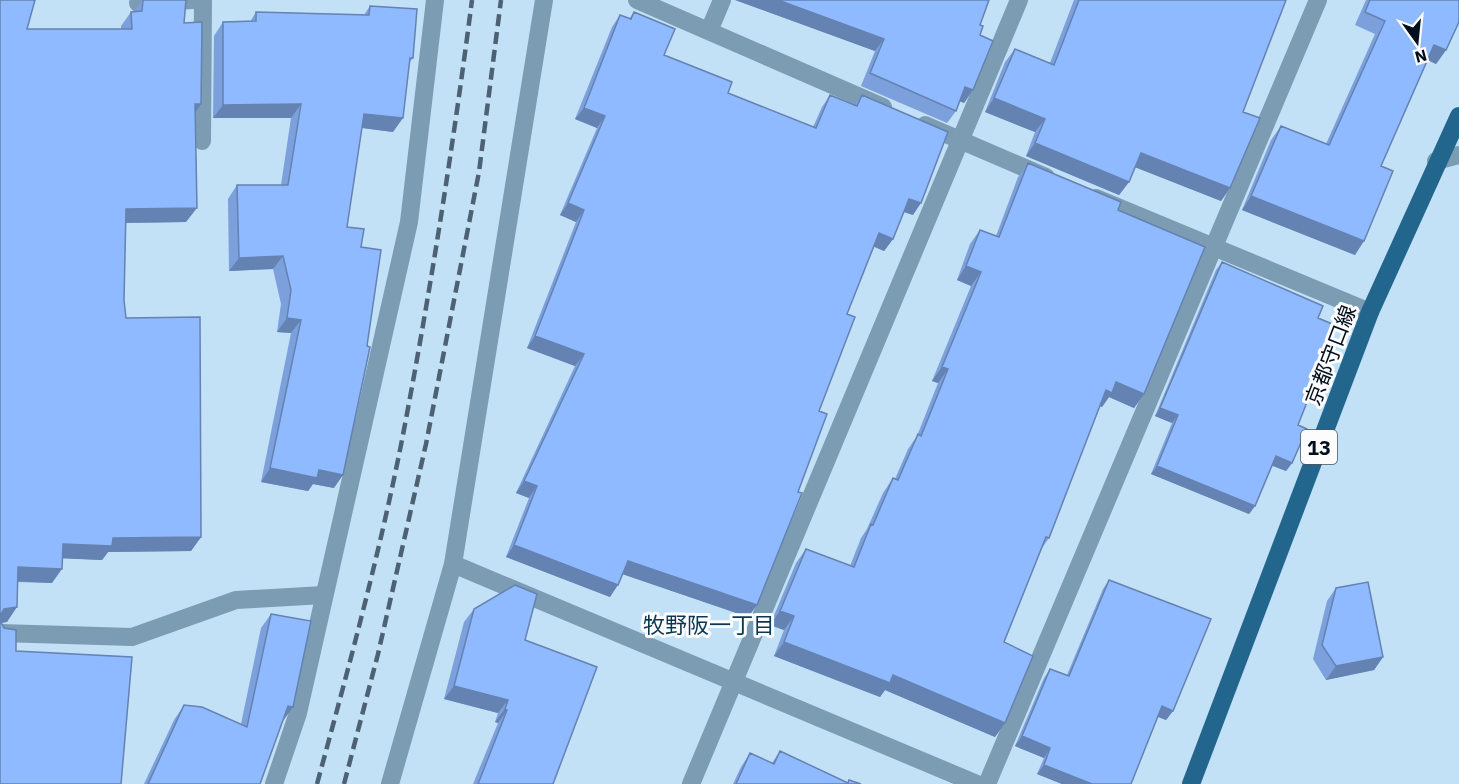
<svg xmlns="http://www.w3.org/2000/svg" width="1459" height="784" viewBox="0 0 1459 784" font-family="'IBM Plex Sans','Noto Sans JP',sans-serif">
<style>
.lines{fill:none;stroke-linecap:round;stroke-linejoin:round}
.lane{stroke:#7c9cb3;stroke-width:18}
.street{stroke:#7c9cb3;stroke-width:18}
.primary{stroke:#22668e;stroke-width:18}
.rail{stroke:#4d6173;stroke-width:4.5;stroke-dasharray:12 6;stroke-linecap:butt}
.wall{fill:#7ba0db}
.shaded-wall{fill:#6482b2}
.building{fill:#8fbaff;stroke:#6482b2;stroke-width:1.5}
.labels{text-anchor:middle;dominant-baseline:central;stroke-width:6;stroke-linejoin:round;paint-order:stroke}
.shield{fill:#fcfcfc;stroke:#4c5560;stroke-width:1.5}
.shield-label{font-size:20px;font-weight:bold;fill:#000e1d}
.street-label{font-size:21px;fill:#000e1d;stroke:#fcfcfc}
.neighbourhood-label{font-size:22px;fill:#0a3751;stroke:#fcfcfc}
</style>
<rect width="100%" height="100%" fill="#c2e0f6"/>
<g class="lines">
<path class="lane" d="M138,3l55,-3
M202,141l1,-141
M0,633l132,4 104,-37 88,-5"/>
<path class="street" d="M637,0l246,107
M709,31l13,-31
M925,125l121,52
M1436,161l23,-6
M1096,198l274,114
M453,564l524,220
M274,784l24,-71 111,-491 26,-222
M390,784l63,-220 91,-564
M691,784l328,-784
M987,784l331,-784"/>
<path class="primary" d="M1191,784l179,-472 89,-196"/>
<path class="rail" d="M317,784c31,-114 62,-228 85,-344 28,-146 51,-293 70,-440
M344,784l34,-130 48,-210 53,-272 22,-172"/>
</g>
<path class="wall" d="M0,0l27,29h94v-3l10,-14h3l8,-12h44l-2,23 17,81 -6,8 -9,110 -61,1 -1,77 2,18 75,219 -10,14 -83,1 -6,8 -39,-2 -11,25 -34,-1 -11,40 -6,1 15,28 -16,133z
M735,0l245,25v10l-7,55 -9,13 -4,-2 -4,10 -9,12 -86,-37 14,-35z
M1074,0h212l-43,112 -13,76 -9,13 -86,-34 -6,15 -10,13 -93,-39 9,-24 -50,-20 20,-50 10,-13 35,14z
M1366,0h93l-13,50 -10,14 -8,-4 -47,106 -26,89 -113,-45 29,-70 10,-14 45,18 49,-110 -20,-9z
M370,6l43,52 -4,5 -16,69 -31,-4 -15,99 -13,261 -21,-4 -5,7 -47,-9 30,-149 -14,-1 4,-28 -8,-35 -44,2 -1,-72 9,-14h44l10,-67h-78l1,-82 9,-14h27l6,-10 108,3z
M634,12l30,43 64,38 85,34 9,-20 8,-12 24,10 8,-10 51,120 -9,-3 -11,27 -9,12 -10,-4 -27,67 -28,97 -62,194 -9,12 -125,-43 -13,23 -104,-40 23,-59 -13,-5 59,-127 -48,-18 49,-126 -16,-7 37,-87 -22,-9 37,-92 8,-12 9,4z
M1028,163l90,47 26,184 -10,14 -25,-11 -7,10 -2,-1 -51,132 -7,10 -38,94 1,81 -10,14 -110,-47 -5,7 -106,-41 10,-26 -14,-5 26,-62 10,-14 44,17 11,-28 6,-9 16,-36 10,-15 2,1 13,-30 9,-13 21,-53 -6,-2 39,-95 -14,-6 13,-36 10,-14 16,6 22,-59z
M1222,262l96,56 -20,107 -6,38 -6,8 -14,-6 -17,41 -6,8 -98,-40 21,-51 -17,-7 61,-146z
M1109,580l64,131 -7,9 -8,-3 -27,67h-69l-25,-10 7,-16 -29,-12 29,-68 6,-9 17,6 36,-86z
M1336,588l47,69 -9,13 -48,10 -13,-21 14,-58z
M474,609l51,31 28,144h1h-81l25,-61 -3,-1 3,-9 -54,-14 20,-77z
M271,614l12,107 -23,63h-116l30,-64 10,-15 57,19 20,-96z
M780,751l67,32 2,-3 12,4h-128l8,-17 9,-14 22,10z"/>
<path class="shaded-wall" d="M735,0h43l106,39 -9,12z
M1434,45l12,5 -10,14 -11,-5z
M965,87l8,3 -9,13 -8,-3z
M994,98l51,21 -10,13 -50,-20z
M195,104h6l-10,15z
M301,104l-10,14h-78l10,-13z
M584,108l21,8 -8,12 -22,-9z
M364,114l39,4 -10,14 -38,-5z
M1035,143l94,39 -10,13 -93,-39z
M1141,153l89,35 -9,13 -89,-35z
M1251,196l113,45 -9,14 -113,-45z
M909,199l12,4 -8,12 -12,-4z
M568,203l16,7 -8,12 -16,-7z
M197,208l-11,14 -70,1 10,-14z
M879,233l14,6 -9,12 -13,-6z
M283,256l-10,13 -44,2 10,-13z
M966,266l15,6 -10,14 -14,-6z
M287,318l14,2 -10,13 -14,-1z
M535,336l49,18 -9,12 -48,-18z
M942,367l6,2 -10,14 -6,-2z
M1116,382l28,12 -10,14 -25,-11 -7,10 -6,-3 10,-14z
M1160,408l18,7 -6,8 -17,-7z
M1276,456l16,7 -6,8 -16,-6z
M1157,466l98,40 -6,8 -98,-40z
M270,468l49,2 24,5 -9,13 -21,-4 -5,7 -47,-9z
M524,481l13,5 -8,12 -13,-5z
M201,537l-10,14 -83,1 -6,8 -49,-2 10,-14 50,-6z
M514,545l104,40 -8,12 -104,-40z
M628,561l129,44 -9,12 -129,-44z
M18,567l44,2 -10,14 -44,-2z
M17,607l-10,15 -7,1v-8l4,-6z
M780,611l14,5 -10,14 -14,-5z
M784,642l109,33 112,48 -10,14 -110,-47 -5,7 -106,-41z
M1383,657l-9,13 -48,10 10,-14z
M454,686l54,14 -10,13 -54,-14z
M288,706l5,1 -10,14 -5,-1z
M1162,706l11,5 -7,9 -10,-4z
M505,709l2,1 -9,13 -3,-1z
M1022,736l28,12 -6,10 -29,-12z
M1044,765l48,19h-30l-25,-10z"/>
<path class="building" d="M0,0h35l-8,29h105l-1,-17 11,-1 1,-11h43l-2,23 18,-1 -1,82h-6l2,104 -71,1 -2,91 2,18 74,-1 1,220 -88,1 -1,8 -49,-2 -1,25 -44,-2 -1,40 -13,2 -4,7z
M778,0h211l-9,25 3,1 -3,9 13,6 -20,49 -8,-3 -9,24 -86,-38 14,-34z
M1079,0h207l-43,112 17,6 -30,70 -89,-35 -12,29 -94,-39 10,-24 -51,-21 21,-49 39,16z
M1370,0h89v22l-13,28 -12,-5 -53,121 12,5 -29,70 -113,-45 30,-70 48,19 56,-124 -20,-9z
M370,6l47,3 -4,49h-3l-7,60 -39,-4 -17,113 17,2 -3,18 20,3 -14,96 3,1 -27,128 -24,-5 -2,8 -47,-10 31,-148 -14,-2 4,-28 -8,-34 -44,2 -2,-73h51l13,-81 -78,1v-83l33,-1v-9l113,3z
M634,12l41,17 -11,26 68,27 -4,11 88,35 14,-33 27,11 5,-11 86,37 -27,71 -12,-4 -16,40 -14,-6 -32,81 8,3 -36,94 8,3 -29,78 4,1 -45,112 -129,-44 -10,24 -104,-40 23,-59 -13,-5 60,-127 -49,-18 49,-126 -16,-7 37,-87 -21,-8 36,-93 11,4z
M1028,163l93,39 -3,8 87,37 -61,147 -28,-12 -4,11 -6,-3 -57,148 -3,-1 -42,105 29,14 -28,67 -112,-48 -3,8 -106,-41 10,-26 -14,-5 26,-62 48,18 17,-43 2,1 20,-47 5,2 20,-46 3,2 27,-67 -6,-2 39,-95 -15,-6 14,-36 19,7z
M1222,262l101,44 -5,12 19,8 -39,99 9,4 -15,34 -16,-7 -21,50 -98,-40 21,-51 -18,-7z
M1109,580l102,39 -38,92 -11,-5 -31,78h-39l-48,-19 6,-17 -28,-12 28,-67 19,7z
M1368,582l15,75 -47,9 -14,-21 14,-57z
M515,585l22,9 -12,46 72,27 -44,117h1h-76l29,-74 -2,-1 3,-9 -54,-14 20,-77z
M271,614l40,7 -18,86 -5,-1 -28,78h-112l36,-79 18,2 45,20z
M0,620l4,8 12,2v21l116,6 -11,127h-121z
M780,751l68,32 1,-3 12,4h-125l14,-31 24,11z"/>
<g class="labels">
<rect class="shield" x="1301" y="430" width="36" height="34" rx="4.5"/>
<g class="shield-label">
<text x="1319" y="447">13</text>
</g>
<g class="street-label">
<text transform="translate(1330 355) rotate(-69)">京都守口線</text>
</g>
<g class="neighbourhood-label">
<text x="709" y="624">牧野阪一丁目</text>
</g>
</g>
<g transform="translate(1417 42) rotate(165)" stroke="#fcfcfc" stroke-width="4.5" paint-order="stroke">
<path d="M0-4.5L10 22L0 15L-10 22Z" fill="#000e1d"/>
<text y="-9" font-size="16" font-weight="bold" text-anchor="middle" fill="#000e1d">N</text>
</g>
</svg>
